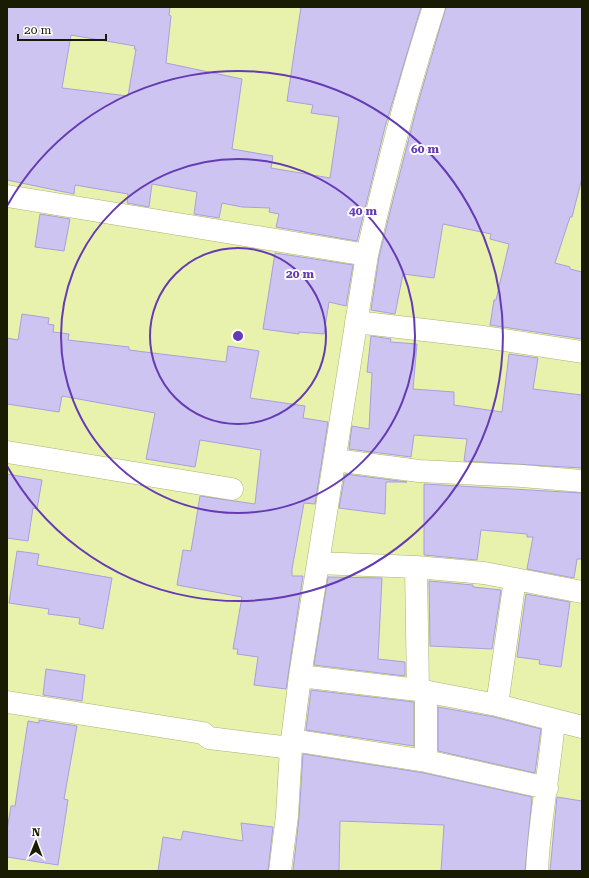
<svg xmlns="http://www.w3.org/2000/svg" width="589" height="878" viewBox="0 0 589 878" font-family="'Roboto Serif',serif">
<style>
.building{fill:#cdc4f2;stroke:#ac9edc;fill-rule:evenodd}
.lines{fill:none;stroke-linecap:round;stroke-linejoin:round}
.minor-casing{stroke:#aab270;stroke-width:23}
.minor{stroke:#fff;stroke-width:22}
.ring{fill:none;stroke:#653bb3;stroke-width:2}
.centre{fill:#653bb3;stroke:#fff;stroke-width:2}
.ring-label{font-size:12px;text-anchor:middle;font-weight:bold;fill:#653bb3;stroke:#fff;stroke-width:4;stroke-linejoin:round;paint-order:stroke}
</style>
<rect width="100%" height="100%" fill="#e8f2ad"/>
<path class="building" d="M7,7h163l-1,8 2,1 -5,47 76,16 -10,70 41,7 -2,12 59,10 9,-61 -28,-4 2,-8 -26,-4 14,-94h120l-36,120 -28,114 -81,-14 3,-13 -10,-2 1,-4 -28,-1 -20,-4 -3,15 -25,-4 3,-22 -45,-8 -3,23 -22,-4 1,-9 -53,-9 -1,9 -67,-14zM71,35l64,11 -1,3h2l-8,47 -66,-8z
M446,7h136v171l-10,39h-2l-15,46 15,4v2l12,3v67l-92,-14 4,-25h2l13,-56 -19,-5 1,-5 -48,-10 -9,54 -31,-4 -8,40 -24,-4 8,-53 15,-61 24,-93z
M40,214l30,5 -6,32 -29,-4z
M275,253l78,12 -7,41 -17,-4 -5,32 -25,-2v2l-36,-5z
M22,314l27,4 -1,6 6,1 -1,7 16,2 -1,6 61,7v3l97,12 2,-16 31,5 -9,47 55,8 -2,12 25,4 -13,82 -11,-1 -12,66v7h11l-17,113 -32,-4 4,-28 -21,-3 1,-5h-5l9,-52 -65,-12 6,-35 8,1 9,-55 55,8 6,-54 -61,-10 -5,27 -49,-8 9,-46 -93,-17 -3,16 -52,-8v-66l11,2z
M371,336l20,3 -1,3 27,2 -4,45 41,3v13l48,7 7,-58 29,4 -5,31 49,6v73l-118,-7 3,-22 -53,-4 -3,22 -62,-8 3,-23 17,3 3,-56 -5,-1z
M7,474l35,6 -5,29 -4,-1 -5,33 -21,-3z
M345,474l62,8h-21l-1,32 -46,-6z
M424,484l158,9v66h-5l-3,19 -47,-9 6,-32h-6v-3l-46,-4 -4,30 -53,-5z
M17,551l22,3 -2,11 75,13 -9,51 -24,-5 1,-6 -32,-4 1,-5 -40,-6z
M328,577l54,1 -4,81 27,3v14l-91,-11z
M429,581l44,4v2l28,3 -9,59 -62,-3z
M526,594l44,8 -9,65 -22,-3 1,-4 -23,-3z
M46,669l39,6 -3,26 -39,-6z
M311,690l103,12v44l-108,-16z
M438,707l56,10 47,12 -6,44 -97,-22z
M39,720l38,6 -13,73 4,1 -10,65 -51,-8v-27l4,-24h4l13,-85 11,2z
M303,754l121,19 108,24 -7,74h-84l3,-46 -104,-4 -1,50h-46l6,-53z
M557,797l25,4v70h-32z
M241,823l32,4 -5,44h-110l5,-34 18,3 2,-9 60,10z"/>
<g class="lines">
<defs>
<path id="minor" d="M7,196l360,59
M356,322l128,15 98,15
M7,452l225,37
M335,460l84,11 103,5 60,5
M318,563l98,4 68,6 98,19
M416,567l2,123
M300,676l118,14 79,15 85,22
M7,702l196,31 6,5 82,10
M497,705l18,-126
M292,740l134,21 121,27
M426,761v-70
M280,871l7,-55 4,-68 9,-72 67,-421c19,-83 40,-166 67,-248
M537,871c2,-50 13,-101 17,-151"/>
</defs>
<use href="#minor" class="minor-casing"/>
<use href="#minor" class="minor"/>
</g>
<g class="ring">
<circle cx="238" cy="336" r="88"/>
<circle cx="238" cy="336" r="177"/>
<path d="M7 206A265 265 0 1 1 7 466"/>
</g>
<circle cx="238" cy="336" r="6" class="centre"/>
<g class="ring-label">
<text x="425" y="153">60 m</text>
<text x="363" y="215">40 m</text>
<text x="300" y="278">20 m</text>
</g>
<rect width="589" height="878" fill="none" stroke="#191b02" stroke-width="16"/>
<g transform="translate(36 842) rotate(1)" stroke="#ffffff" stroke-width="3" paint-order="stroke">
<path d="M0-3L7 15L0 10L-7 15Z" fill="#191b02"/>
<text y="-6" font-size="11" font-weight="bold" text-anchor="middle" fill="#191b02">N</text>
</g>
<path d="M18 34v6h88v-6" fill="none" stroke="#191b02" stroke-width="2"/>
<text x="24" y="34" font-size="12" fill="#191b02" stroke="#ffffff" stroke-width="3" paint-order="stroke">20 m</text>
</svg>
